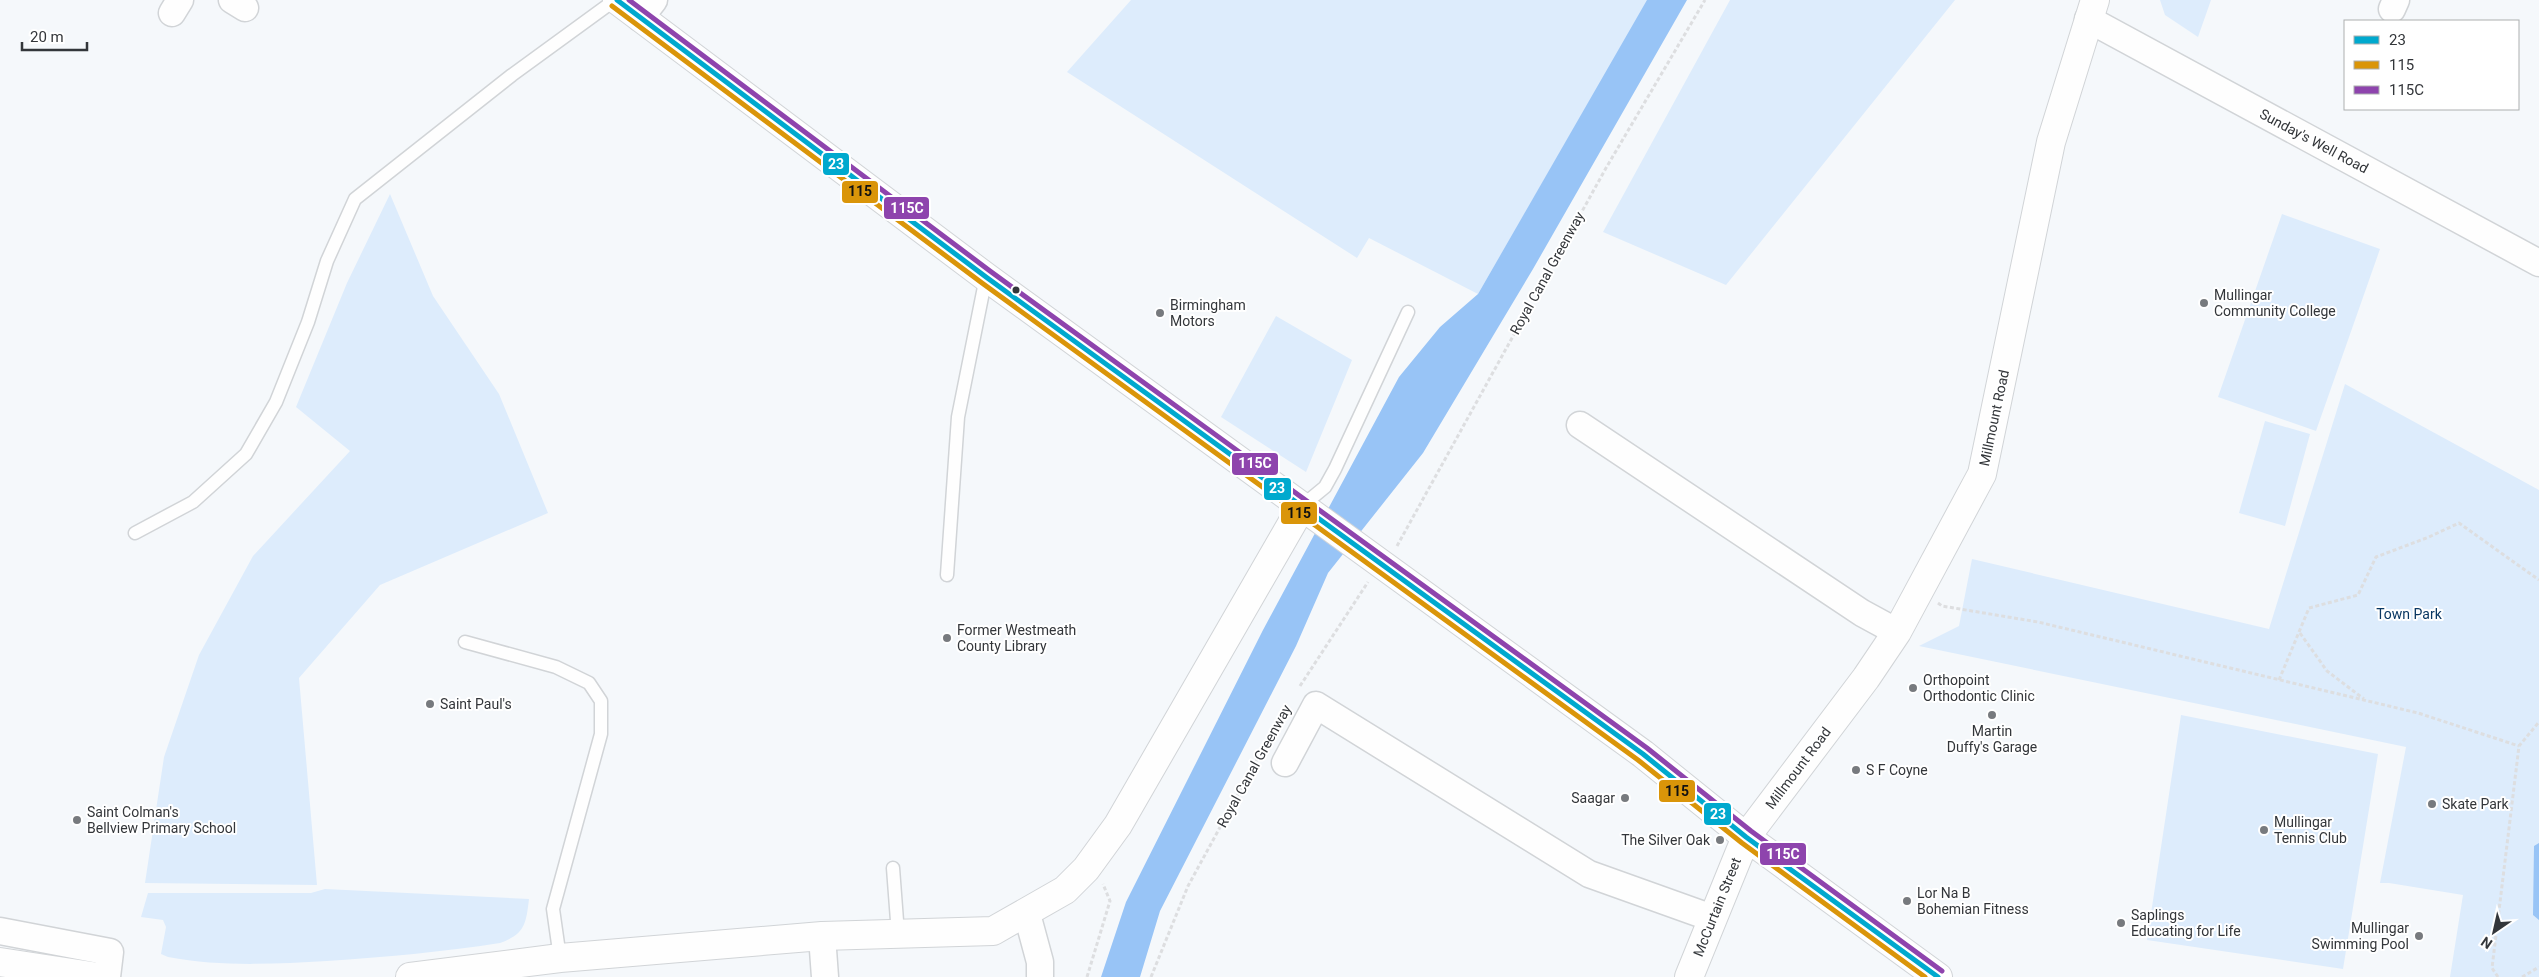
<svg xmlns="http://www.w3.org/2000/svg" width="2539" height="977" viewBox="0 0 2539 977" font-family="Roboto,sans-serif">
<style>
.green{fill:#ddecfc}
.water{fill:#98c4f6}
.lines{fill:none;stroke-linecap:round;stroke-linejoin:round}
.lane-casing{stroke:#d1d4d7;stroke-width:15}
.street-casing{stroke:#d1d4d7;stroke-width:29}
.secondary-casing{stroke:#d1d4d7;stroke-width:30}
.path{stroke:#dddee0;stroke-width:3;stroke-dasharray:4 2.5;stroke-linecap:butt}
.lane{stroke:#fefefe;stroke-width:12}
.street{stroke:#fefefe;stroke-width:26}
.secondary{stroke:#fefefe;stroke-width:28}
.bus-1-casing{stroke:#fff;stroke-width:9}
.bus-2-casing{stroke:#fff;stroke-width:9}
.bus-3-casing{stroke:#fff;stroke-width:9}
.bus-1{stroke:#00a9ce;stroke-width:5}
.bus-2{stroke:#da9509;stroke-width:5}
.bus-3{stroke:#8e44ad;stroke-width:5}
.bus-dot{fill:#33363a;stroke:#fff;stroke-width:2}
.poi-dot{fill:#777a7e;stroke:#fff;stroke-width:2}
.labels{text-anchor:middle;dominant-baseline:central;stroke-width:4;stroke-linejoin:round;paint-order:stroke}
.street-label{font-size:14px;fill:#33363a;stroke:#fff}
.poi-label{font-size:14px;fill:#33363a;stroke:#fff;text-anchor:start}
.park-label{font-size:14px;fill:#093762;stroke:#fff}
.line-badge{stroke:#fff;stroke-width:2}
.badge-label{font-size:14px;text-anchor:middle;font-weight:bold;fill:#fff}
.pale-badge-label{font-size:14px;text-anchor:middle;font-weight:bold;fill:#111}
</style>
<rect width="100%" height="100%" fill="#f5f8fb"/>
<path class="green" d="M1131,0h517l-170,294 -109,-56 -12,20 -290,-186z
M1730,0h225l-229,285 -123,-53z
M2160,0h51l-13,37 -33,-22z
M390,194l43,102 66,98 49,119 -168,72 -81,93 18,207 -172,-2 19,-126 35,-102 54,-99 97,-105 -54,-44 51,-124z
M2282,214l98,35 -64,182 -98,-34z
M1276,316l76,44 -46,112 -85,-55z
M2345,384l194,106v487h-89l13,-82 -74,-12h-9l26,-136 -487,-101 40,-20 13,-67 297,70z
M2265,421l45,13 -25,92 -46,-13z
M2181,715l197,39 -35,215 -196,-29z
M325,889l204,10c-3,25 -4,35 -29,44 -57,9 -115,14 -173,18 -54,3 -106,6 -159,-4l-7,-3 5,-27 -3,-7 -22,-3 7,-24h163z"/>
<path class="water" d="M1647,0h40l-154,269 -110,184 -95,120 -32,73 -136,265 -20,66h-39l25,-75 137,-272 136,-253 41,-50 38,-33z
M2539,843v77l-6,-5 1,-69z"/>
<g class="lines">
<defs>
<path id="lane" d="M1302,506l23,-19 10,-18 73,-157
M135,533l58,-31 53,-48 30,-52 32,-80 19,-61 28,-62 157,-124 103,-75
M947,575l11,-158 28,-140
M465,642l91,25 33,16 12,18v33l-48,175 7,49
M893,868l5,66"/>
<path id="street" d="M232,0l13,8
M2392,9l4,-9
M172,13l8,-13
M640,18l14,-18
M2088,19l451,244
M1580,425l282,188 35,19
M1285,763l31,-58 273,169 123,44
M1027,914l13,48v15
M0,931l110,21 -3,25
M822,936l3,41"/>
<path id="secondary" d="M617,0l369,277 657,477 103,83 192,140
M0,962l98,15
M410,977l150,-19 262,-22 171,-5 72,-41 21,-21 32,-44 184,-319
M1689,977l57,-140 120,-159 31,-46 85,-158 69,-332 44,-142"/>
</defs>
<use href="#lane" class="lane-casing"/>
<use href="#street" class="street-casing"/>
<use href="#secondary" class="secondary-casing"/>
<path class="path" d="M1397,546l209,-378 99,-168
M1938,603l4,3 96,16 380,91 101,33
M2300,633l27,38 37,28
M2279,680l30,-72 49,-13 18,-38 53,-20 30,-14 80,57
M1300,686l68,-104
M1087,977l23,-76 -7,-17
M1151,977l37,-91 96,-176
M2498,977l-6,-9 27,-222 20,-24
M2522,977l17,-10"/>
<use href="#lane" class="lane"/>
<use href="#street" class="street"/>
<use href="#secondary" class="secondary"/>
<defs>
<path id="bus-1" d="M617,0l369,277 657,477 103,83 192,140"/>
<path id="bus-2" d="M612,6l370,277 656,477 104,83 183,134"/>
<path id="bus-3" d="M629,0l361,271 657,477 104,83 191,140"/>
</defs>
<use href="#bus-1" class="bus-1-casing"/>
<use href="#bus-2" class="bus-2-casing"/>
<use href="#bus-3" class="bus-3-casing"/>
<use href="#bus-1" class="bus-1"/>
<use href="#bus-2" class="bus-2"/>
<use href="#bus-3" class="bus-3"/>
</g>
<circle class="bus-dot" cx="1016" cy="290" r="4.5"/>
<g class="poi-dot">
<circle cx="2204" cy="303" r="5"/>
<circle cx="1160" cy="313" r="5"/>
<circle cx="947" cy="638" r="5"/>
<circle cx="1913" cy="688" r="5"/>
<circle cx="430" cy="704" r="5"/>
<circle cx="1992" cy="715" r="5"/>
<circle cx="1856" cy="770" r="5"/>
<circle cx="1625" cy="798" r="5"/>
<circle cx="2432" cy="804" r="5"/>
<circle cx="77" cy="820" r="5"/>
<circle cx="2264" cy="830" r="5"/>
<circle cx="1720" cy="840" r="5"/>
<circle cx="1907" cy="901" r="5"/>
<circle cx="2121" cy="923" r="5"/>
<circle cx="2419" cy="936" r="5"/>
</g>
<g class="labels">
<g class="street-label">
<text transform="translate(2314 141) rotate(28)">Sunday's Well Road</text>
<text transform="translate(1547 273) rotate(-61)">Royal Canal Greenway</text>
<text transform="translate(1994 418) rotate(-78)">Millmount Road</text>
<text transform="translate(1254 766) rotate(-61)">Royal Canal Greenway</text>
<text transform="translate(1798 768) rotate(-53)">Millmount Road</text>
<text transform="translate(1717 907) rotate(-68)">McCurtain Street</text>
</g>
<g class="poi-label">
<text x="2214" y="295">Mullingar<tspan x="2214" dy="16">Community College</tspan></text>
<text x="1170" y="305">Birmingham<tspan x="1170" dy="16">Motors</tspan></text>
<text x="957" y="630">Former Westmeath<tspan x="957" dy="16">County Library</tspan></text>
<text x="1923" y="680">Orthopoint<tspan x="1923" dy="16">Orthodontic Clinic</tspan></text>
<text x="440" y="704">Saint Paul's</text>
<text x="1992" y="731" text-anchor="middle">Martin<tspan x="1992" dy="16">Duffy's Garage</tspan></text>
<text x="1866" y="770">S F Coyne</text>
<text x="1615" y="798" text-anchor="end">Saagar</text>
<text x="2442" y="804">Skate Park</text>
<text x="87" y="812">Saint Colman's<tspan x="87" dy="16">Bellview Primary School</tspan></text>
<text x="2274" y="822">Mullingar<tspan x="2274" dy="16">Tennis Club</tspan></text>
<text x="1710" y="840" text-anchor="end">The Silver Oak</text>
<text x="1917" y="893">Lor Na B<tspan x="1917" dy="16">Bohemian Fitness</tspan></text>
<text x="2131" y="915">Saplings<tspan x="2131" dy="16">Educating for Life</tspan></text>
<text x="2409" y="928" text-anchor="end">Mullingar<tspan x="2409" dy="16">Swimming Pool</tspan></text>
</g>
<g class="park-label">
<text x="2409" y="614">Town Park</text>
</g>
</g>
<g class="line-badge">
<rect x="822" y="152" width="28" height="24" rx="5" fill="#00a9ce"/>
<rect x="841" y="180" width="38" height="24" rx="5" fill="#da9509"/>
<rect x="883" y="196" width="47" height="24" rx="5" fill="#8e44ad"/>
<rect x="1231" y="452" width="48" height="24" rx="5" fill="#8e44ad"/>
<rect x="1263" y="477" width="29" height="24" rx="5" fill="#00a9ce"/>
<rect x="1280" y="501" width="38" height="24" rx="5" fill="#da9509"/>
<rect x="1658" y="779" width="38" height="24" rx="5" fill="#da9509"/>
<rect x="1703" y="802" width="29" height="24" rx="5" fill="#00a9ce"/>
<rect x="1759" y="842" width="48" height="24" rx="5" fill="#8e44ad"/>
</g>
<g class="badge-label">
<text x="836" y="169">23</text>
<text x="907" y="213">115C</text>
<text x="1255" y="468">115C</text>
<text x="1277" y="493">23</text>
<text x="1718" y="819">23</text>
<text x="1783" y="859">115C</text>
</g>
<g class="pale-badge-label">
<text x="860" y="196">115</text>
<text x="1299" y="518">115</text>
<text x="1677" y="796">115</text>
</g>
<rect x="2344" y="20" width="175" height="90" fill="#ffffff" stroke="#adafb0"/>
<rect x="2354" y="36" width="25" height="8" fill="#00a9ce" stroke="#adafb0"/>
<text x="2389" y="45" font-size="15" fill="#33363a">23</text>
<rect x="2354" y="61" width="25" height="8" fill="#da9509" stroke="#adafb0"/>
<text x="2389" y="70" font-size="15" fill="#33363a">115</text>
<rect x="2354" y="86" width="25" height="8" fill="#8e44ad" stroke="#adafb0"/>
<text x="2389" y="95" font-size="15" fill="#33363a">115C</text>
<g transform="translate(2494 932) rotate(214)" stroke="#ffffff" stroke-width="4" paint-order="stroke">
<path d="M0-4L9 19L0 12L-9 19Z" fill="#33363a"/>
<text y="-8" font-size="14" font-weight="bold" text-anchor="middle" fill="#33363a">N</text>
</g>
<path d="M22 42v8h65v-8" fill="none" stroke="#33363a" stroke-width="2.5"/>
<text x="30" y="42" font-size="15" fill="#33363a" stroke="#ffffff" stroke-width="4" paint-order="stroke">20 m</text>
</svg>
